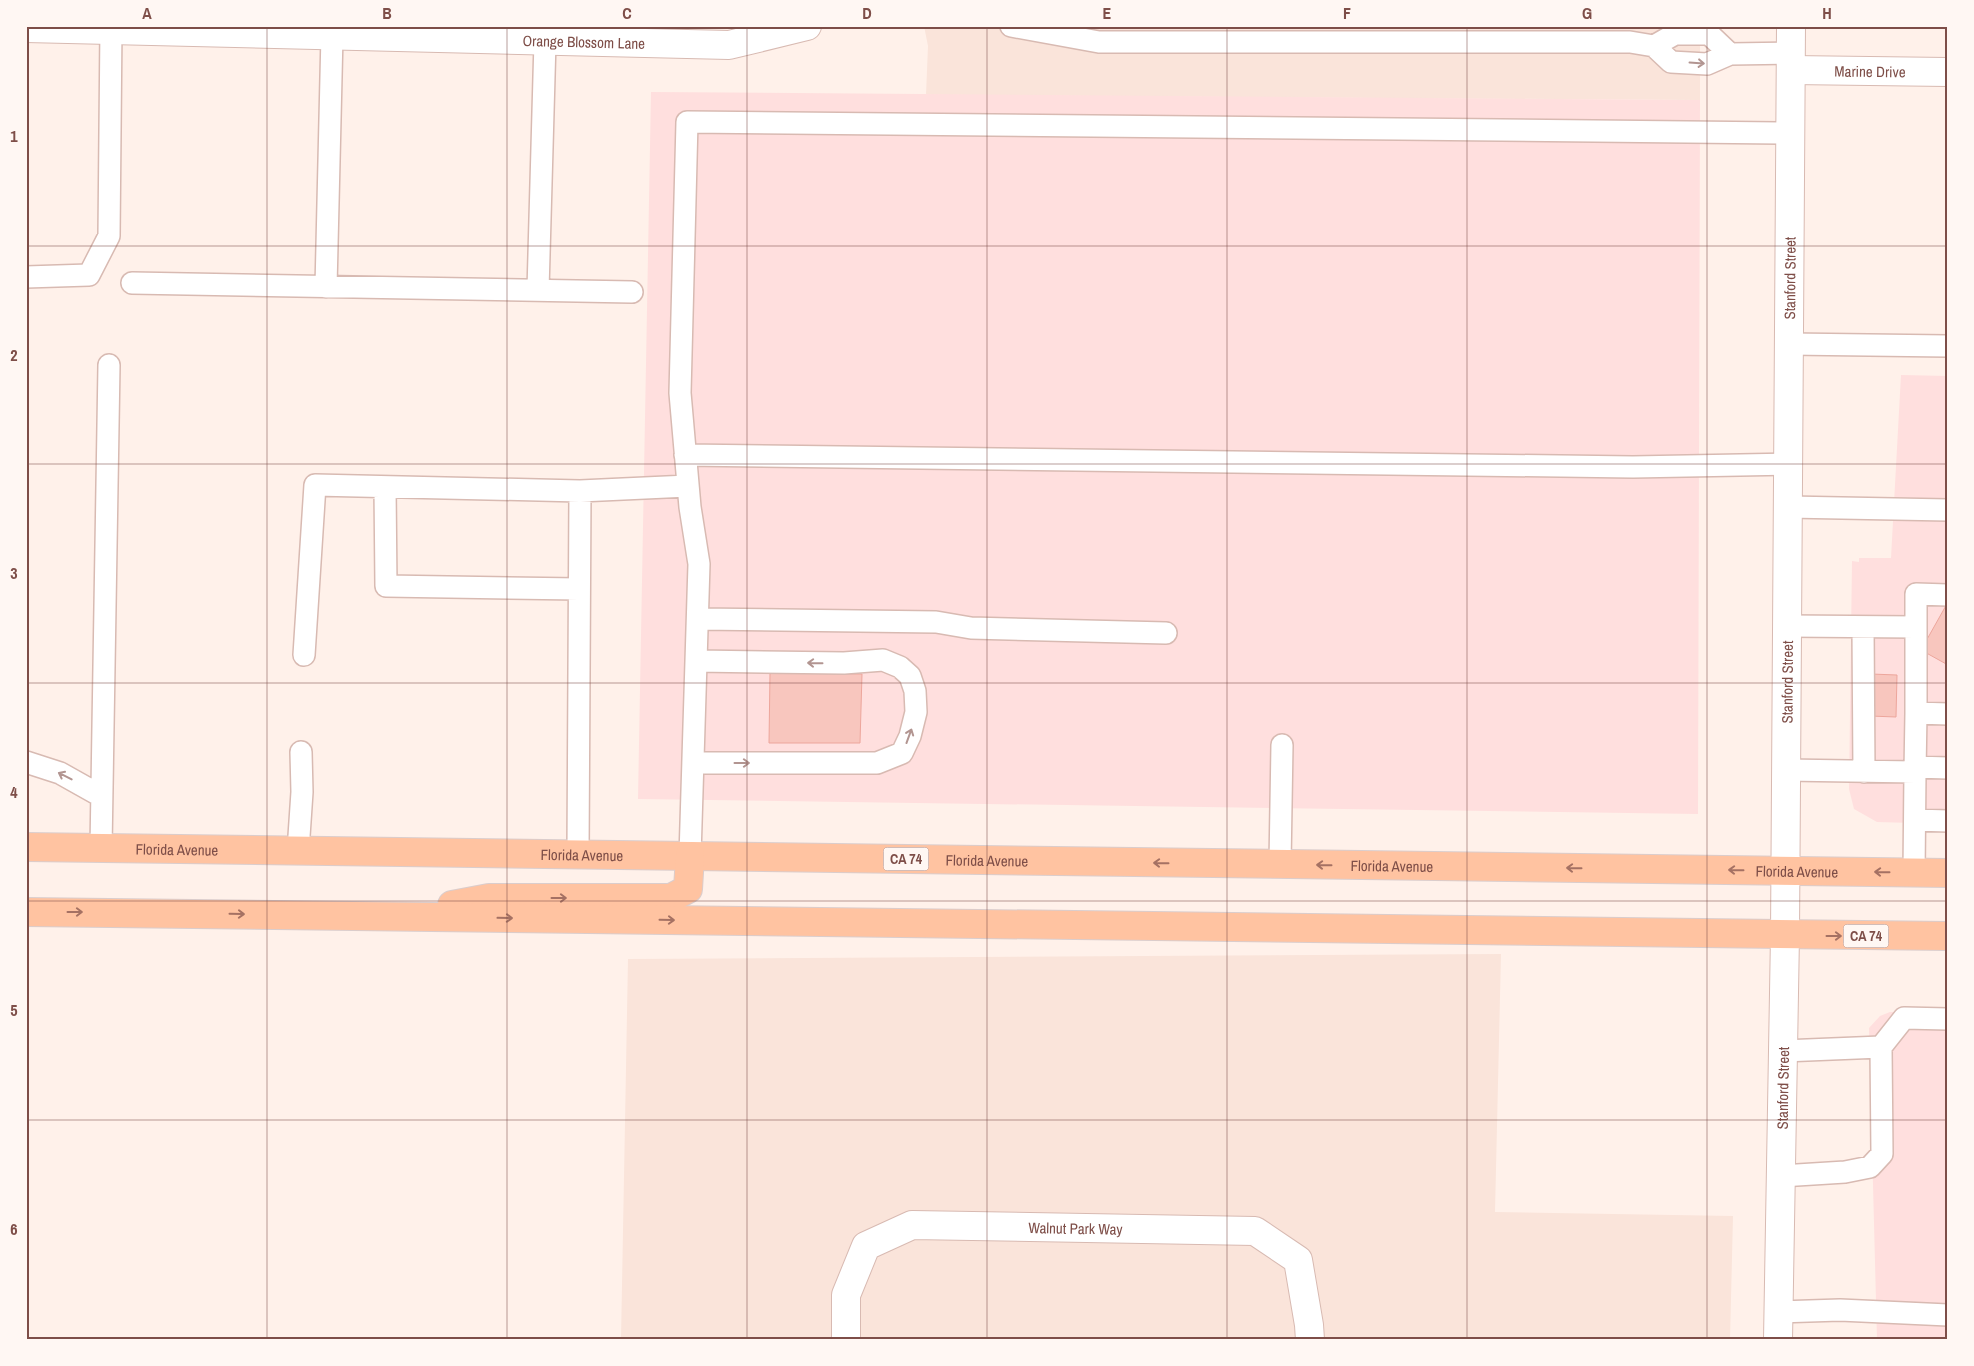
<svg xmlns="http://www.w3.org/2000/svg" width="1974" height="1366" viewBox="0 0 1974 1366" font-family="'Archivo Narrow',sans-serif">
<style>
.residential{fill:#fae4da}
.commercial{fill:#ffdfde}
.building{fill:#f8c6be;stroke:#eda69c}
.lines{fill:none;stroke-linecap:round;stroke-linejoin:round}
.service-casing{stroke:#d8bab2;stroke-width:24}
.minor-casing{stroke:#d8bab2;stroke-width:30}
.tertiary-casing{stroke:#d8bab2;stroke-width:30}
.primary-casing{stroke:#dbcdcc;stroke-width:30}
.service{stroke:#fff;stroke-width:21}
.minor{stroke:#fff;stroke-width:28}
.tertiary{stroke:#fff;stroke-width:28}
.primary{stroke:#ffc3a1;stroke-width:28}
.oneway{stroke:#b29591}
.oneway2{stroke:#a57163}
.grid{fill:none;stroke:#7e4e48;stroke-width:1;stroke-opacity:0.55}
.labels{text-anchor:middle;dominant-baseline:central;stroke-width:5;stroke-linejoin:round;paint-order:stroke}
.shield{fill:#fff7f3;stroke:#a5817b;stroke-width:1}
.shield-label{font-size:14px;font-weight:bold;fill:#7e4e48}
.street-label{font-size:15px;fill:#7e4e48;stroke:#fff7f3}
.neatline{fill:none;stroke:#7e4e48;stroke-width:2}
.grid-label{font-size:16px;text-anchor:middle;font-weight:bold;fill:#7e4e48}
</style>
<rect width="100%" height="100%" fill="#fff1ea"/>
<path class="residential" d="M924,26h776v74l-774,-5 2,-49z
M1501,954l-6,258 238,4 -3,124h-1109l7,-381z"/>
<path class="commercial" d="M651,92l1049,8 -2,714 -1060,-15z
M1901,375l47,1v448l-71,-2 -23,-13 -5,-20 3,-228 7,1v-4h32z
M1890,1012h58v328h-71l-8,-312 11,-12z"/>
<path class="building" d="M1948,602v63l-27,-15z
M770,673l92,1 -2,69h-91z
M1871,674l26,1 -1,42 -26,-1z"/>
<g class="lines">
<defs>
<path id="service" d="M1011,26l88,16h531l24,4 17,16 36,2 23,-10 -21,-20h-34l-21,12
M1730,54l61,-1
M26,277l63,-2 20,-39 2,-210
M132,283l500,9
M326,287l6,-252
M538,290l7,-249
M1789,344l159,2
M685,455l948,12 155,-3
M385,487l1,99 193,3
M580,491l108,-5
M1788,507l160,3
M698,619l238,3 35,6 195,5
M1787,626l129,1
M1863,627l1,145
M304,655l11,-170 265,6 -2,363
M1916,713v-119l32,1
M26,762l34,11 41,23
M693,763h184l25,-10 8,-17 6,-24 -1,-21 -5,-15 -10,-9 -17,-7 -39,3 -148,-2
M1915,767l33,1
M1786,770l129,2 -1,101
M1915,772l1,-59 32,1
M1915,820l33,1
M101,848l8,-483
M298,851l4,-59 -1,-40
M690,856l9,-292 -9,-57 -10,-114 7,-271 1103,11
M1280,864l2,-119
M1783,1051l98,-4
M1781,1176l64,-4 25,-5 12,-13 -1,-107 23,-29 44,1
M1778,1312l62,-2 108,5"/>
<g id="minor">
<path id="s1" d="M26,28l703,17 78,-19"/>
<path id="s2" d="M1791,70l157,2"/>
<path id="s3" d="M846,1340v-45l20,-49 46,-21 343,6 43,29 11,65 1,15"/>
</g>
<g id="tertiary">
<path id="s4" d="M1778,1340l7,-405 6,-909"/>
</g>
<g id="primary">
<path id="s5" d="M26,847l1922,26"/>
<path d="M452,905l37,-7h182l17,-9 2,-33"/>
<path d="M26,912l1922,24"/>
</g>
</defs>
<use href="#service" class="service-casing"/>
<use href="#minor" class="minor-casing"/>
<use href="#tertiary" class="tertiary-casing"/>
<use href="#primary" class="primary-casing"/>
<use href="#service" class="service"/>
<use href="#minor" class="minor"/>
<use href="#tertiary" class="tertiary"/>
<use href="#primary" class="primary"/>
</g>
<defs><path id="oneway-shaft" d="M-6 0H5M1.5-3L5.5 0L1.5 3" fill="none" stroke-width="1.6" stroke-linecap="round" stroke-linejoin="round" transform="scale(1.25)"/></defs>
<g class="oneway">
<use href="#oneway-shaft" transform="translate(1697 63) rotate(4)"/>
<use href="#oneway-shaft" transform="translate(815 663) rotate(-179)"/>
<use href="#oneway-shaft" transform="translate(909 736) rotate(-70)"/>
<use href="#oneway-shaft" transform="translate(742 763)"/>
<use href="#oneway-shaft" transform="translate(65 776) rotate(-153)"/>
</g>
<g class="oneway2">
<use href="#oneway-shaft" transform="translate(1161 863) rotate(-179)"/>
<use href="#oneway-shaft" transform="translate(1324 865) rotate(-179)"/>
<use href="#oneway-shaft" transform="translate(1574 868) rotate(-179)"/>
<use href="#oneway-shaft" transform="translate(1736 870) rotate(-179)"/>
<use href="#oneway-shaft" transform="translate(1882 872) rotate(-179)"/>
<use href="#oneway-shaft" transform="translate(559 898)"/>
<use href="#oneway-shaft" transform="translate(75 912)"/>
<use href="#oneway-shaft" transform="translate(237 914) rotate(1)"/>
<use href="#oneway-shaft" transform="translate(505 918) rotate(1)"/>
<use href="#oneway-shaft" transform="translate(667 920) rotate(1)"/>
<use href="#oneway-shaft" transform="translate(1834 936)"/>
</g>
<path class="grid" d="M267,26v1314M507,26v1314M747,26v1314M987,26v1314M1227,26v1314M1467,26v1314M1707,26v1314M26,246h1922M26,464h1922M26,683h1922M26,901h1922M26,1120h1922"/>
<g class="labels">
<g class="shield">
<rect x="883.5" y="847.5" width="45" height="23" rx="4"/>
<rect x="1843.5" y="924.5" width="45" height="23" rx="4"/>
</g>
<g class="shield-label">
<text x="906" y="859">CA 74</text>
<text x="1866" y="936">CA 74</text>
</g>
<g class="street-label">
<text stroke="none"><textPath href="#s1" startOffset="558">Orange Blossom Lane</textPath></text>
<text stroke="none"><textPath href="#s2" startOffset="79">Marine Drive</textPath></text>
<text stroke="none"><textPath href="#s4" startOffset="1062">Stanford Street</textPath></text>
<text stroke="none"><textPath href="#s4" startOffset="658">Stanford Street</textPath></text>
<text stroke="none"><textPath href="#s5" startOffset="151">Florida Avenue</textPath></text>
<text stroke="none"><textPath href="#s5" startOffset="556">Florida Avenue</textPath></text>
<text stroke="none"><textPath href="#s5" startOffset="961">Florida Avenue</textPath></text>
<text stroke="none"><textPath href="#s5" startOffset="1366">Florida Avenue</textPath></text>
<text stroke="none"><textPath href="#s5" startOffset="1771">Florida Avenue</textPath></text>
<text stroke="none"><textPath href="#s4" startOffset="252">Stanford Street</textPath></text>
<text stroke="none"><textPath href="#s3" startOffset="312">Walnut Park Way</textPath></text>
</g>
</g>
<rect width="1974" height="1366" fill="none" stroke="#fff7f3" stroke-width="55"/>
<rect x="28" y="28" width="1918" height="1310" class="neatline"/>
<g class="grid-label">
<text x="147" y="19">A</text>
<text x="387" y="19">B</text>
<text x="627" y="19">C</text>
<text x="867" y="19">D</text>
<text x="1107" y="19">E</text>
<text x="1347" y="19">F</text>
<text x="1587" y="19">G</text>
<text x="1827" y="19">H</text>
<text x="14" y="142">1</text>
<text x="14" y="361">2</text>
<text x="14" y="579">3</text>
<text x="14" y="798">4</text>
<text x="14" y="1016">5</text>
<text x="14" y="1235">6</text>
</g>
</svg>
